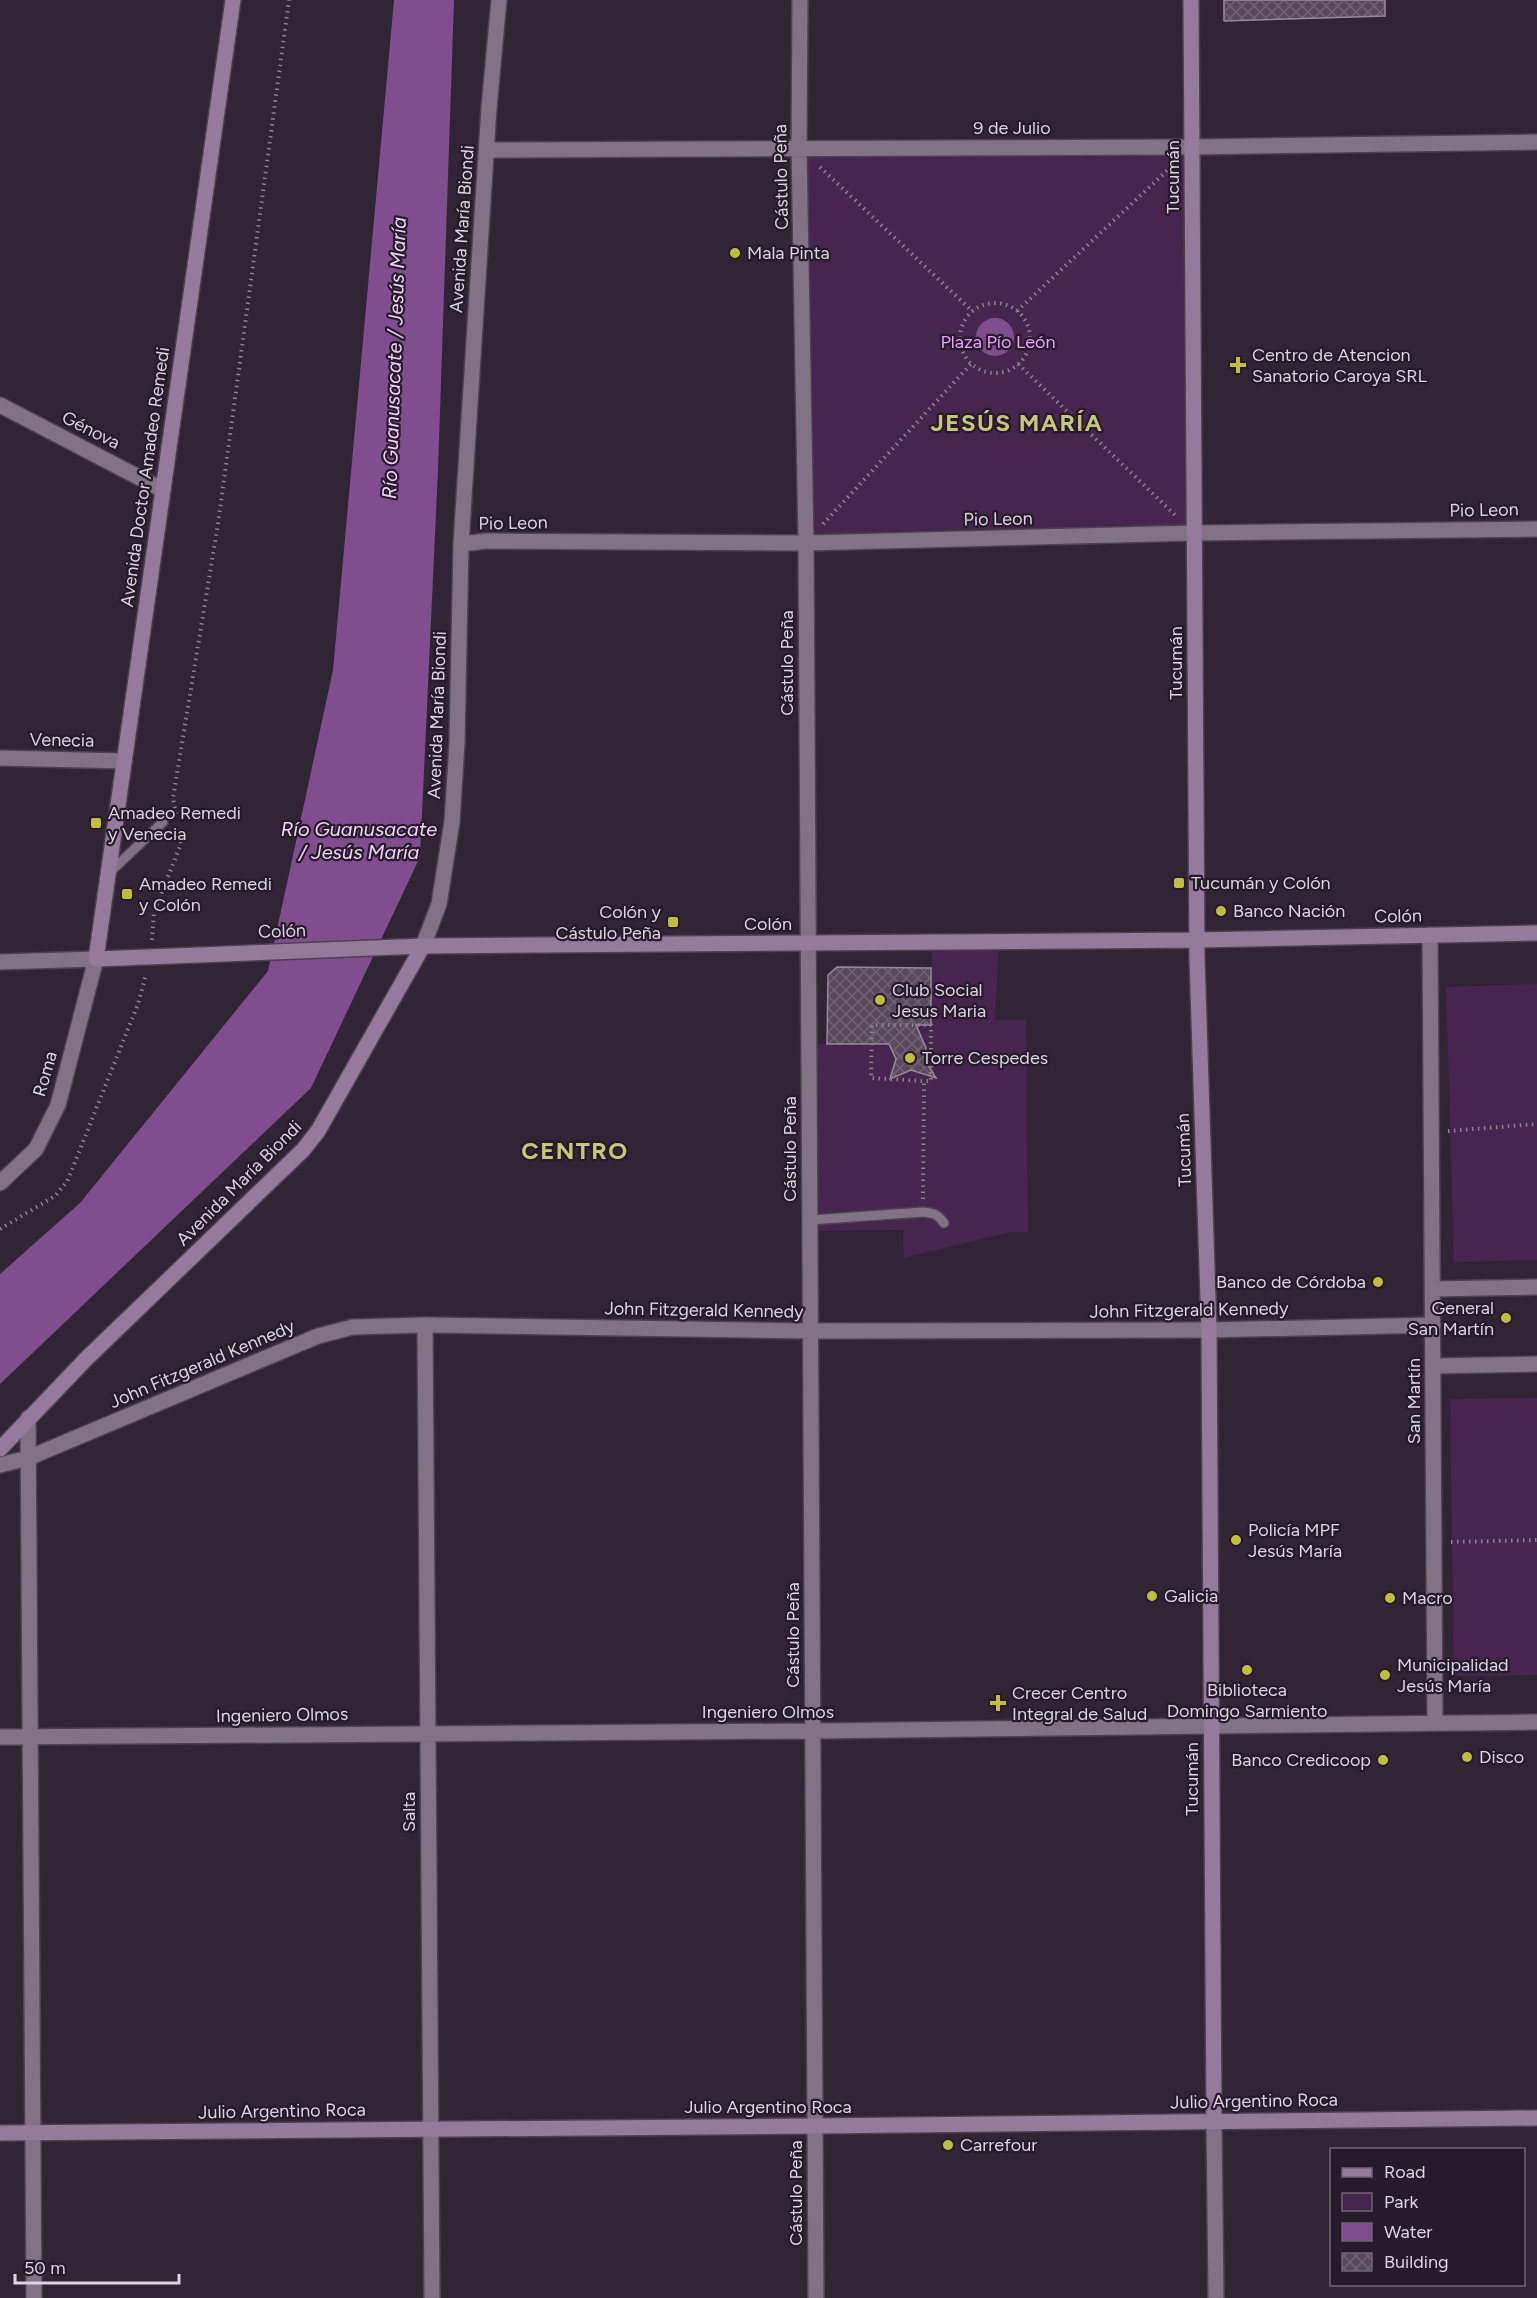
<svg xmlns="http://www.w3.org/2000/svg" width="1537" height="2298" viewBox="0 0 1537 2298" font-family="Figtree,sans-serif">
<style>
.green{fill:#46254e}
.water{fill:#804e8e}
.building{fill:url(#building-cross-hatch);stroke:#99899d;stroke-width:1.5}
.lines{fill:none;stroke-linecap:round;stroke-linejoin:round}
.lane-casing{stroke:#4c414f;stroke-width:12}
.street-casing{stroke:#4c414f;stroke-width:18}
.secondary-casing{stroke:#4c414f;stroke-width:18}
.path{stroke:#8c828f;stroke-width:4;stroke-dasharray:1.5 4.5;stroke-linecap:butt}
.lane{stroke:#817285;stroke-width:9}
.street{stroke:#817285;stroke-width:15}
.secondary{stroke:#947a9b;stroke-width:15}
.poi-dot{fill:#bfbe41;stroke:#271b2b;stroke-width:2}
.labels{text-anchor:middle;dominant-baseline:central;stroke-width:4.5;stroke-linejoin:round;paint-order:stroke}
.street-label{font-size:18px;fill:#dcd4df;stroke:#271b2b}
.poi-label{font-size:18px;fill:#dcd4df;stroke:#271b2b;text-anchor:start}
.park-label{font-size:18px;fill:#e8a2fc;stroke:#271b2b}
.water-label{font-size:20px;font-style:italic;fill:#f1d4f9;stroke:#271b2b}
.district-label{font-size:24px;font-weight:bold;letter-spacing:1.5px;fill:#c6c779;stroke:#271b2b}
</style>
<defs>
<pattern id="building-cross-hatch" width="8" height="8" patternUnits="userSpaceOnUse" patternTransform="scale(1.5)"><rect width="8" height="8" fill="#584a5c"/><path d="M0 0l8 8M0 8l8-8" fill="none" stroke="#6f6373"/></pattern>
</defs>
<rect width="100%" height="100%" fill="#312435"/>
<path class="green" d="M799,147h393l2,386 -388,10z
M932,942h67l-4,78h31l2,212h-18l-106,26 -1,-28 -93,1 -2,-188 19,1 41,-19h63z
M1537,984v276l-83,2 -8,-275z
M1537,1398v277l-83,1 -4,-277z"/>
<path class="water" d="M394,0h60l-16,470 -18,387 -109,231 -311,296v-110l80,-71 188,-232 65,-301z
M976 337a19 19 0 1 1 38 0a19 19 0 1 1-38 0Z"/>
<path class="building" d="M1224,0h161v16l-161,5z
M837,967l94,1v57h-15l10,23 -1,12 11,18 -25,-8 -21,9 6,-20 -7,-15h-62l1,-69z"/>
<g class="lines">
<defs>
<path id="lane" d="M109,873l54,-51
M810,1220l113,-8c10,1 15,2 21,11"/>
<path id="street" d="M800,0l-1,147 7,396 10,1755
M487,150l705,-3 345,-5
M0,405l163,85
M461,544l26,-3 319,2 388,-10 343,-4
M0,758l124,3
M1430,935l5,788
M423,946l16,-42 13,-82 5,-79 4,-199 28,-436 10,-108
M0,962l96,-3 -38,146 -22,44 -36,34
M1433,1289l104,-2
M425,1325l7,973
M1433,1366l104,-2
M28,1418l6,880
M0,1465l28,-7 290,-122 35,-9 72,-2 385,6 399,-1 224,-5
M0,1737l813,-6 724,-9
M1214,2121l2,177"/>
<path id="secondary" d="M233,0l-137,959 327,-13 774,-6 340,-7
M1191,0l6,958 12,372 5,791
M0,1449l86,-90 217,-209 15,-19 105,-185
M0,2133l815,-7 722,-8"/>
</defs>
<use href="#lane" class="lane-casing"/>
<use href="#street" class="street-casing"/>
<use href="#secondary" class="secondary-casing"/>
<path class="path" d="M820,167l152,144
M960 338a35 35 0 1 1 70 0a35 35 0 1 1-70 0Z
M1017,311l155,-145
M1018,364l157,151
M823,524l148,-160
M176,814l-3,-16 45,-274 71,-524
M152,940l2,-28 27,-68 -3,-17
M1448,1131l89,-7
M923,1199l1,-118 -53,-3 1,-53h59v56h-7
M0,1229l55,-33 12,-14 71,-178 8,-30
M1451,1542l86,-2"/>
<use href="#lane" class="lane"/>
<use href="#street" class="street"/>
<use href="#secondary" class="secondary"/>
</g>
<g class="poi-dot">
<circle cx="735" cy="253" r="6"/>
<path d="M1235 356h6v6h6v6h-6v6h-6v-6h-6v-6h6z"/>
<rect x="90" y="817" width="12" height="12" rx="3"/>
<rect x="1173" y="877" width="12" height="12" rx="3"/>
<rect x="121" y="888" width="12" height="12" rx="3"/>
<circle cx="1221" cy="911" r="6"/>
<rect x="667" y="916" width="12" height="12" rx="3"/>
<circle cx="880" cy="1000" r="6"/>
<circle cx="910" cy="1058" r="6"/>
<circle cx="1378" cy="1282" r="6"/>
<circle cx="1506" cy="1318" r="6"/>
<circle cx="1236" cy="1540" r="6"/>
<circle cx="1152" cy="1596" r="6"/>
<circle cx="1390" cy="1598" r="6"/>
<circle cx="1247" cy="1670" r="6"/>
<circle cx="1385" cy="1675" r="6"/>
<path d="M995 1694h6v6h6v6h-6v6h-6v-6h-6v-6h6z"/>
<circle cx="1467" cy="1757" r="6"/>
<circle cx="1383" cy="1760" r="6"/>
<circle cx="948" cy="2145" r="6"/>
</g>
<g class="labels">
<g class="street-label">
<text x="1012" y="128">9 de Julio</text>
<text transform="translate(781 177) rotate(-91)">Cástulo Peña</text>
<text transform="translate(1173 177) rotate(-90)">Tucumán</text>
<text transform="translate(462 229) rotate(-86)">Avenida María Biondi</text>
<text transform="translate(91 430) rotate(27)">Génova</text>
<text transform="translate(145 477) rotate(-82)">Avenida Doctor Amadeo Remedi</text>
<text transform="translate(1484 510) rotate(-1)">Pio Leon</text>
<text transform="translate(998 519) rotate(-1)">Pio Leon</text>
<text transform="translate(513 523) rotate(-1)">Pio Leon</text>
<text transform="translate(787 663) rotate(-90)">Cástulo Peña</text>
<text transform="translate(1176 663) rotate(-90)">Tucumán</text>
<text transform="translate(437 715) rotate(-88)">Avenida María Biondi</text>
<text transform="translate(62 740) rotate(1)">Venecia</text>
<text transform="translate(1398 916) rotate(-1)">Colón</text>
<text x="768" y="924">Colón</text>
<text transform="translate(282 931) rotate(-2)">Colón</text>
<text transform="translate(45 1074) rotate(-74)">Roma</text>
<text transform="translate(790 1149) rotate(-90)">Cástulo Peña</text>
<text transform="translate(1184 1150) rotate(-92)">Tucumán</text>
<text transform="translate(239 1183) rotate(-45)">Avenida María Biondi</text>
<text transform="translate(704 1310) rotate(1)">John Fitzgerald Kennedy</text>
<text transform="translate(1189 1310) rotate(-1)">John Fitzgerald Kennedy</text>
<text transform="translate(202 1364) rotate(-23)">John Fitzgerald Kennedy</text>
<text transform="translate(1414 1401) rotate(-90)">San Martín</text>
<text transform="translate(793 1635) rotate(-90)">Cástulo Peña</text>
<text x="768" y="1712">Ingeniero Olmos</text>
<text transform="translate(282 1715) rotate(-1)">Ingeniero Olmos</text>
<text transform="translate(1192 1779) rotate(-90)">Tucumán</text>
<text transform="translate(409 1812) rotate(-90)">Salta</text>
<text transform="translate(1254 2101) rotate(-1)">Julio Argentino Roca</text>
<text x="768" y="2107">Julio Argentino Roca</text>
<text transform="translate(282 2111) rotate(-1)">Julio Argentino Roca</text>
<text transform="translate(796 2193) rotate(-90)">Cástulo Peña</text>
</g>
<g class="poi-label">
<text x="747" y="253">Mala Pinta</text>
<text x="1252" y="355">Centro de Atencion<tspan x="1252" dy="21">Sanatorio Caroya SRL</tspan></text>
<text x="108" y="813">Amadeo Remedi<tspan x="108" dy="21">y Venecia</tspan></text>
<text x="1191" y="883">Tucumán y Colón</text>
<text x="139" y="884">Amadeo Remedi<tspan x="139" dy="21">y Colón</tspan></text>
<text x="1233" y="911">Banco Nación</text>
<text x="661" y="912" text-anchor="end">Colón y<tspan x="661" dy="21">Cástulo Peña</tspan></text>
<text x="892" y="990">Club Social<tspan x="892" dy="21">Jesus Maria</tspan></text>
<text x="922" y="1058">Torre Cespedes</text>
<text x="1366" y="1282" text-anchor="end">Banco de Córdoba</text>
<text x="1494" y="1308" text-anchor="end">General<tspan x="1494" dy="21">San Martín</tspan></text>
<text x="1248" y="1530">Policía MPF<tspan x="1248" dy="21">Jesús María</tspan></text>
<text x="1164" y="1596">Galicia</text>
<text x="1402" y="1598">Macro</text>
<text x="1397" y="1665">Municipalidad<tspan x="1397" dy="21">Jesús María</tspan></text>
<text x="1247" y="1690" text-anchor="middle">Biblioteca<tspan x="1247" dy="21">Domingo Sarmiento</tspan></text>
<text x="1012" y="1693">Crecer Centro<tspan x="1012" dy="21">Integral de Salud</tspan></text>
<text x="1479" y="1757">Disco</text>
<text x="1371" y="1760" text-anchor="end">Banco Credicoop</text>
<text x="960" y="2145">Carrefour</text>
</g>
<g class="park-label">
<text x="998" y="342">Plaza Pío León</text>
</g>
<g class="water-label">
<text transform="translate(394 358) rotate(-88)">Río Guanusacate / Jesús María</text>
<text x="359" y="829">Río Guanusacate<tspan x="359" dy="23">/ Jesús María</tspan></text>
</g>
<g class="district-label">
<text x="1017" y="422">JESÚS MARÍA</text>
<text x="575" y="1150">CENTRO</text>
</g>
</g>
<rect x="1330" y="2148" width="195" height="138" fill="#271b2b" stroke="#6f6573" stroke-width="1.5"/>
<rect x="1342" y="2168" width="30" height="9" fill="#947a9b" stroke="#6f6573" stroke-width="1.5"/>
<text x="1384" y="2178" font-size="18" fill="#dcd4df">Road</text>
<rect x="1342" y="2193" width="30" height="18" fill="#46254e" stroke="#6f6573" stroke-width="1.5"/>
<text x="1384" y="2208" font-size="18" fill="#dcd4df">Park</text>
<rect x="1342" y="2223" width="30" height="18" fill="#804e8e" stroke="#6f6573" stroke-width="1.5"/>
<text x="1384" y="2238" font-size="18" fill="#dcd4df">Water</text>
<rect x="1342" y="2253" width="30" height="18" fill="url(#building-cross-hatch)" stroke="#6f6573" stroke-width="1.5"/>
<text x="1384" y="2268" font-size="18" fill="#dcd4df">Building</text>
<path d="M15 2274v9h164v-9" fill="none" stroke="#dcd4df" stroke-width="3"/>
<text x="24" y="2274" font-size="18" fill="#dcd4df" stroke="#271b2b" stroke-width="4.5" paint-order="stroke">50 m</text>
</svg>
